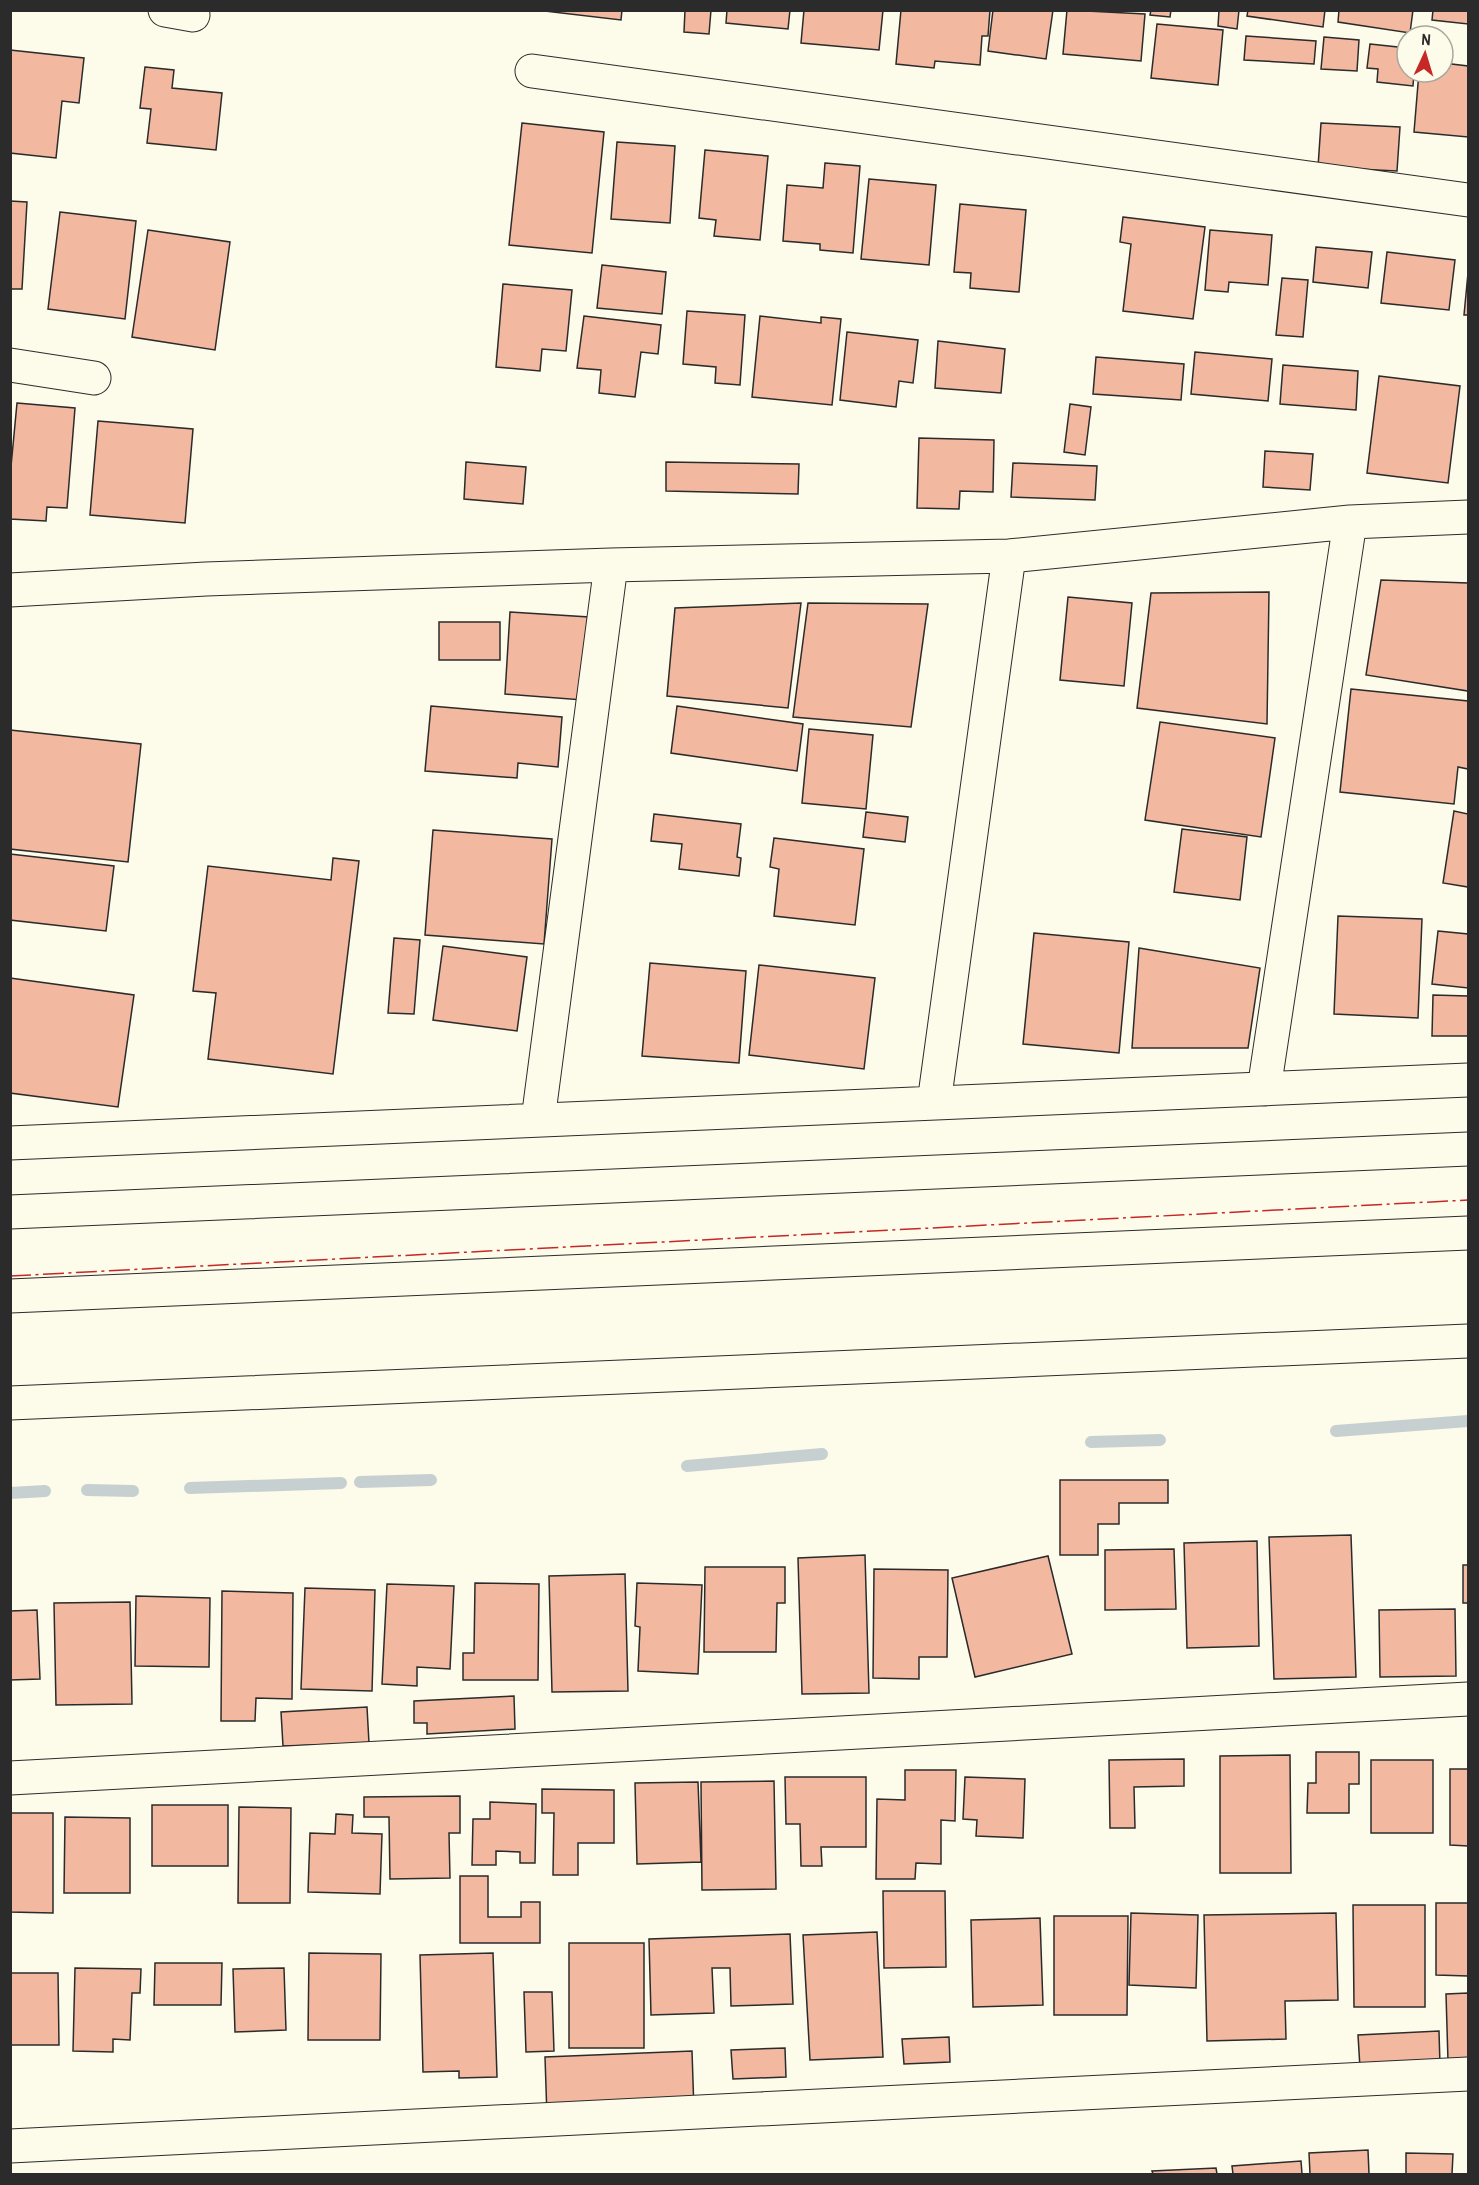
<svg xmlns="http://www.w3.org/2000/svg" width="1479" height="2185" viewBox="0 0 1479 2185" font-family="'Archivo Narrow',sans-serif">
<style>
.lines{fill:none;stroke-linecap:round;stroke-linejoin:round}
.stream{stroke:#c7d0d0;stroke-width:12}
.building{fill:#f2b8a0;stroke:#2b2b2b;stroke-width:1.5}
.street-casing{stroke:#2b2b2b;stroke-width:35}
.primary-casing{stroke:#2b2b2b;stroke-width:35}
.street{stroke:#fdfbea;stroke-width:33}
.primary{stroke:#fdfbea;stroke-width:33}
.power{stroke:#c62828;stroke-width:1.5;stroke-dasharray:21 4.5 3 4.5;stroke-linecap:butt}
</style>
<rect width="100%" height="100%" fill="#fdfbea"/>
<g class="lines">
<path class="stream" d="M1336,1431l132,-10
M1091,1442l69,-2
M687,1466l135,-12
M360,1482l71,-2
M190,1488l151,-5
M87,1490l46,1
M10,1493l35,-2"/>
</g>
<path class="building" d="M536,10h86l-1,10z
M685,10h26l-2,24 -25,-2z
M727,10h63l-2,19 -62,-6z
M804,10h79l-4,40 -78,-7z
M901,10h89l-2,26h-6l-2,29 -45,-4 -1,7 -38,-4z
M993,10h60l-7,49 -58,-8z
M1067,10l78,4 -4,47 -78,-7z
M1151,10h20l-1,7 -20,-2z
M1219,10h20l-2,19 -19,-3z
M1248,10h77l-2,17 -76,-11z
M1339,10h74l-3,23 -72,-11z
M1433,10h35v14l-36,-4z
M1157,24l66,6 -5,55 -67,-7z
M1246,36l70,5 -2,23 -70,-4z
M1324,37l35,3 -2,31 -36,-2z
M1370,44l37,4v24h7l-1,14 -36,-4 1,-13 -11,-1z
M10,50l74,8 -5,45 -17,-2 -6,57 -46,-5z
M1443,63l25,3v71l-54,-5 5,-60h24z
M145,67l29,3 -2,18 50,5 -6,57 -69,-7 4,-34 -11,-1z
M522,123l82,9 -12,121 -83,-8z
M1321,123l79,4 -3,44 -79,-4z
M617,142l58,4 -5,77 -59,-4z
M705,150l63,6 -8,84 -46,-4 2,-16 -17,-2z
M825,163l35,3 -7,87 -33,-3v-6l-37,-3 4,-56 36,3z
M869,179l67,6 -7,80 -68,-6z
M10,201l17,1 -5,87h-12z
M960,204l66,6 -7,82 -49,-4 1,-15 -17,-1z
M60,212l76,9 -11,98 -77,-10z
M1123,217l82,10 -12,92 -70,-8 8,-67 -11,-2z
M148,230l82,12 -15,108 -83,-13z
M1210,230l62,5 -4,50 -39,-3 -1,10 -23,-2z
M1316,247l56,5 -4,36 -55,-6z
M1387,252l68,8 -6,50 -68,-7z
M602,265l64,7 -4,42 -65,-6z
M1468,273v42h-4z
M1282,278l26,2 -5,57 -27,-2z
M503,284l69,6 -6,61 -24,-2 -2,22 -44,-4z
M687,311l58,4 -5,70 -25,-2 1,-16 -33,-3z
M584,316l77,9 -3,29 -17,-2 -6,45 -36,-4 2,-23 -24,-2z
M760,316l61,7v-6l20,2 -9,86 -80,-8z
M847,332l71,8 -5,43 -14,-2 -3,26 -56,-7z
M938,341l67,8 -4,44 -66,-5z
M1195,352l77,7 -4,42 -77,-7z
M1096,357l88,7 -3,36 -88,-6z
M1283,365l75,6 -2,39 -76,-6z
M1379,376l81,10 -12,97 -81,-10z
M17,403l58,5 -8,100 -20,-1 -1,14 -36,-2v-42z
M1070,404l21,3 -6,48 -21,-3z
M98,421l95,8 -8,94 -95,-8z
M919,438l75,2 -1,52 -33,-1 -1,18 -42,-1z
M1265,451l48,3 -3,36 -47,-3z
M466,462l60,5 -3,37 -59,-5z
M666,462l133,2 -1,30 -132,-3z
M1013,463l84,3 -2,34 -84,-3z
M1381,580l87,3v108l-102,-16z
M1269,592l-2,132 -130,-16 14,-115z
M1068,597l64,6 -8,83 -64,-6z
M801,603l-13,105 -121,-12 8,-88z
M808,603l120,1 -17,123 -118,-10z
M510,612l79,5 -6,83 -78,-6z
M439,622h61v38h-61z
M1351,689l117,12v68l-10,-2 -4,37 -114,-12z
M431,706l131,11 -4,50 -40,-4 -1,15 -92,-7z
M677,706l126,18 -6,47 -126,-18z
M1160,722l115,16 -14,99 -116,-17z
M809,729l64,6 -7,74 -64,-6z
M10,730l131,14 -13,118 -118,-13z
M1454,811l14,3v73l-25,-4z
M866,812l42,5 -3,25 -42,-5z
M654,814l87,10 -4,33 4,1 -2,18 -60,-7 3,-25 -31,-3z
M1182,829l65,8 -7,63 -66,-8z
M433,830l119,9 -8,105 -119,-9z
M774,838l90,11 -9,76 -81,-9 5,-47 -9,-2z
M10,854l104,12 -8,65 -96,-11z
M333,858l26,3 -26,213 -125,-15 8,-66 -23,-2 15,-125 123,14z
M1338,916l84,3 -4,99 -84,-4z
M1438,931l30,3v54l-36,-4z
M1034,933l95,9 -10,111 -96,-9z
M394,938l26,2 -6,74 -26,-1z
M443,946l84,11 -10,74 -84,-11z
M1139,948l121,20 -12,80h-116z
M650,963l96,8 -7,92 -97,-7z
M759,965l116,13 -11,91 -115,-14z
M10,978l124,17 -16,112 -108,-14z
M1433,995l35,1v40h-36z
M1060,1480h108v23h-49v21h-21v31h-38z
M1351,1535l5,142 -82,2 -5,-142z
M1257,1541l2,105 -72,2 -3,-105z
M1174,1549l2,60 -71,1v-60z
M865,1555l4,138 -67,1 -4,-136z
M1048,1556l24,98 -97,23 -23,-99z
M1463,1565h5v38h-5z
M705,1567h80v36h-8l-1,49h-72z
M874,1569l74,1 -1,87h-28v22l-46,-1z
M625,1574l3,117 -76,1 -3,-116z
M475,1583l64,1 -1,96h-75v-27h11z
M637,1583l65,2 -4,89 -60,-3 2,-44 -5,-1z
M387,1584l67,2 -4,83 -33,-2v19l-35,-2z
M305,1588l70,2 -3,101 -71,-2z
M222,1591l71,2 -1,106 -36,-1 -1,23h-34z
M136,1596l74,2 -1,69 -74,-1z
M130,1602l2,102 -76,1 -2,-102z
M1455,1609l1,67 -76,1 -1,-67z
M37,1610l3,69 -30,1v-69z
M514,1696l1,33 -88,5v-11h-13v-22z
M367,1707l2,36 -86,3 -2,-34z
M1316,1752h43v32h-10v29h-42l1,-30h8z
M1290,1755l1,118h-71v-117z
M1184,1759v27l-50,1 1,41h-25l-1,-68z
M1371,1760h62v73h-62z
M1450,1769h18v77l-18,-1z
M905,1770h51l-1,51 -14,-1v44l-25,-1 -1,16h-39l1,-80 28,1z
M785,1777h81v70h-45l1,19h-21l-1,-42h-14z
M965,1777l60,2 -2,59 -47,-2 1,-16 -14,-1z
M774,1781l2,108 -74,1 -1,-108z
M698,1782l3,80 -64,2 -2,-81z
M542,1789l72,1v53h-36v32h-25l1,-62h-12z
M460,1796v37h-11l1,45 -60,1 -1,-62h-25v-20z
M490,1802l46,2 -1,59h-15v-11l-24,-1v14h-24l1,-46h17z
M152,1805h76v61h-76z
M239,1807l52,1 -1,95h-52z
M10,1813h43v100l-43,-1z
M336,1814l17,1 -1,18 30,1 -2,60 -72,-2 2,-59 25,1z
M65,1817l65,1v75h-66z
M460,1876h28v41h33v-15h19v41h-80z
M883,1891h62l1,76 -62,1z
M1436,1903h32v73l-32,-1z
M1353,1905h72v102h-71z
M1131,1913l67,2 -2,73 -67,-3z
M1336,1913l2,87 -53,1 1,38 -79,2 -3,-126z
M1054,1916h74l-1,99h-73z
M1040,1918l3,87 -70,2 -2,-87z
M877,1932l6,125 -73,3 -7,-125z
M790,1934l3,70 -62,2 -1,-38h-18l2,45 -63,2 -2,-76z
M569,1943h75v105h-75z
M309,1953l72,1 -1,86h-72z
M493,1953l4,124 -38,1v-7l-36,1 -3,-117z
M155,1963h67l-1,42h-67z
M75,1968l66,1 -1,24h-8l-2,47 -17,-1v13l-40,-1z
M284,1968l2,62 -51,2 -2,-63z
M10,1973h48l1,72h-49z
M524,1992h28l2,59 -28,1z
M1468,1993v67l-20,1 -2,-67z
M1439,2031l1,34 -80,3 -2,-33z
M949,2037l1,25 -46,2 -2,-25z
M785,2048l1,29 -53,2 -2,-29z
M692,2051l2,60 -147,6 -2,-60z
M1368,2150l1,24h-59l-1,-21z
M1406,2153l47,1 -1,20h-46z
M1301,2161l1,13h-69l-1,-8z
M1216,2168l1,6h-64l-1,-3z"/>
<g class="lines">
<defs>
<path id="street" d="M165,10l28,5
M532,71l936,129
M10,365l84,13
M10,590l196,-11 405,-14 398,-9 341,-34 118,-5
M1264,1089l86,-567
M934,1103l75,-547
M538,1120l73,-555
M10,1143l1458,-63
M10,1403l1458,-62
M10,1778l1458,-79
M10,2146l1458,-72"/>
<path id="primary" d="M10,1212l1458,-63
M10,1296l1458,-63"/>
</defs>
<use href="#street" class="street-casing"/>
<use href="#primary" class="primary-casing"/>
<use href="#street" class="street"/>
<use href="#primary" class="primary"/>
<path class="power" d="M10,1276l1458,-76"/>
</g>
<rect width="1479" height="2185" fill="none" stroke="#2b2b2b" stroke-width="24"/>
<g transform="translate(1425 54) rotate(4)"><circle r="28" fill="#fdfbea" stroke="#a9a89e" stroke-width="1.5"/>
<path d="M0-4.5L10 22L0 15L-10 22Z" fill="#c62828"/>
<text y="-9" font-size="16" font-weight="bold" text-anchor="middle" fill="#2b2b2b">N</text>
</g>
</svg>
